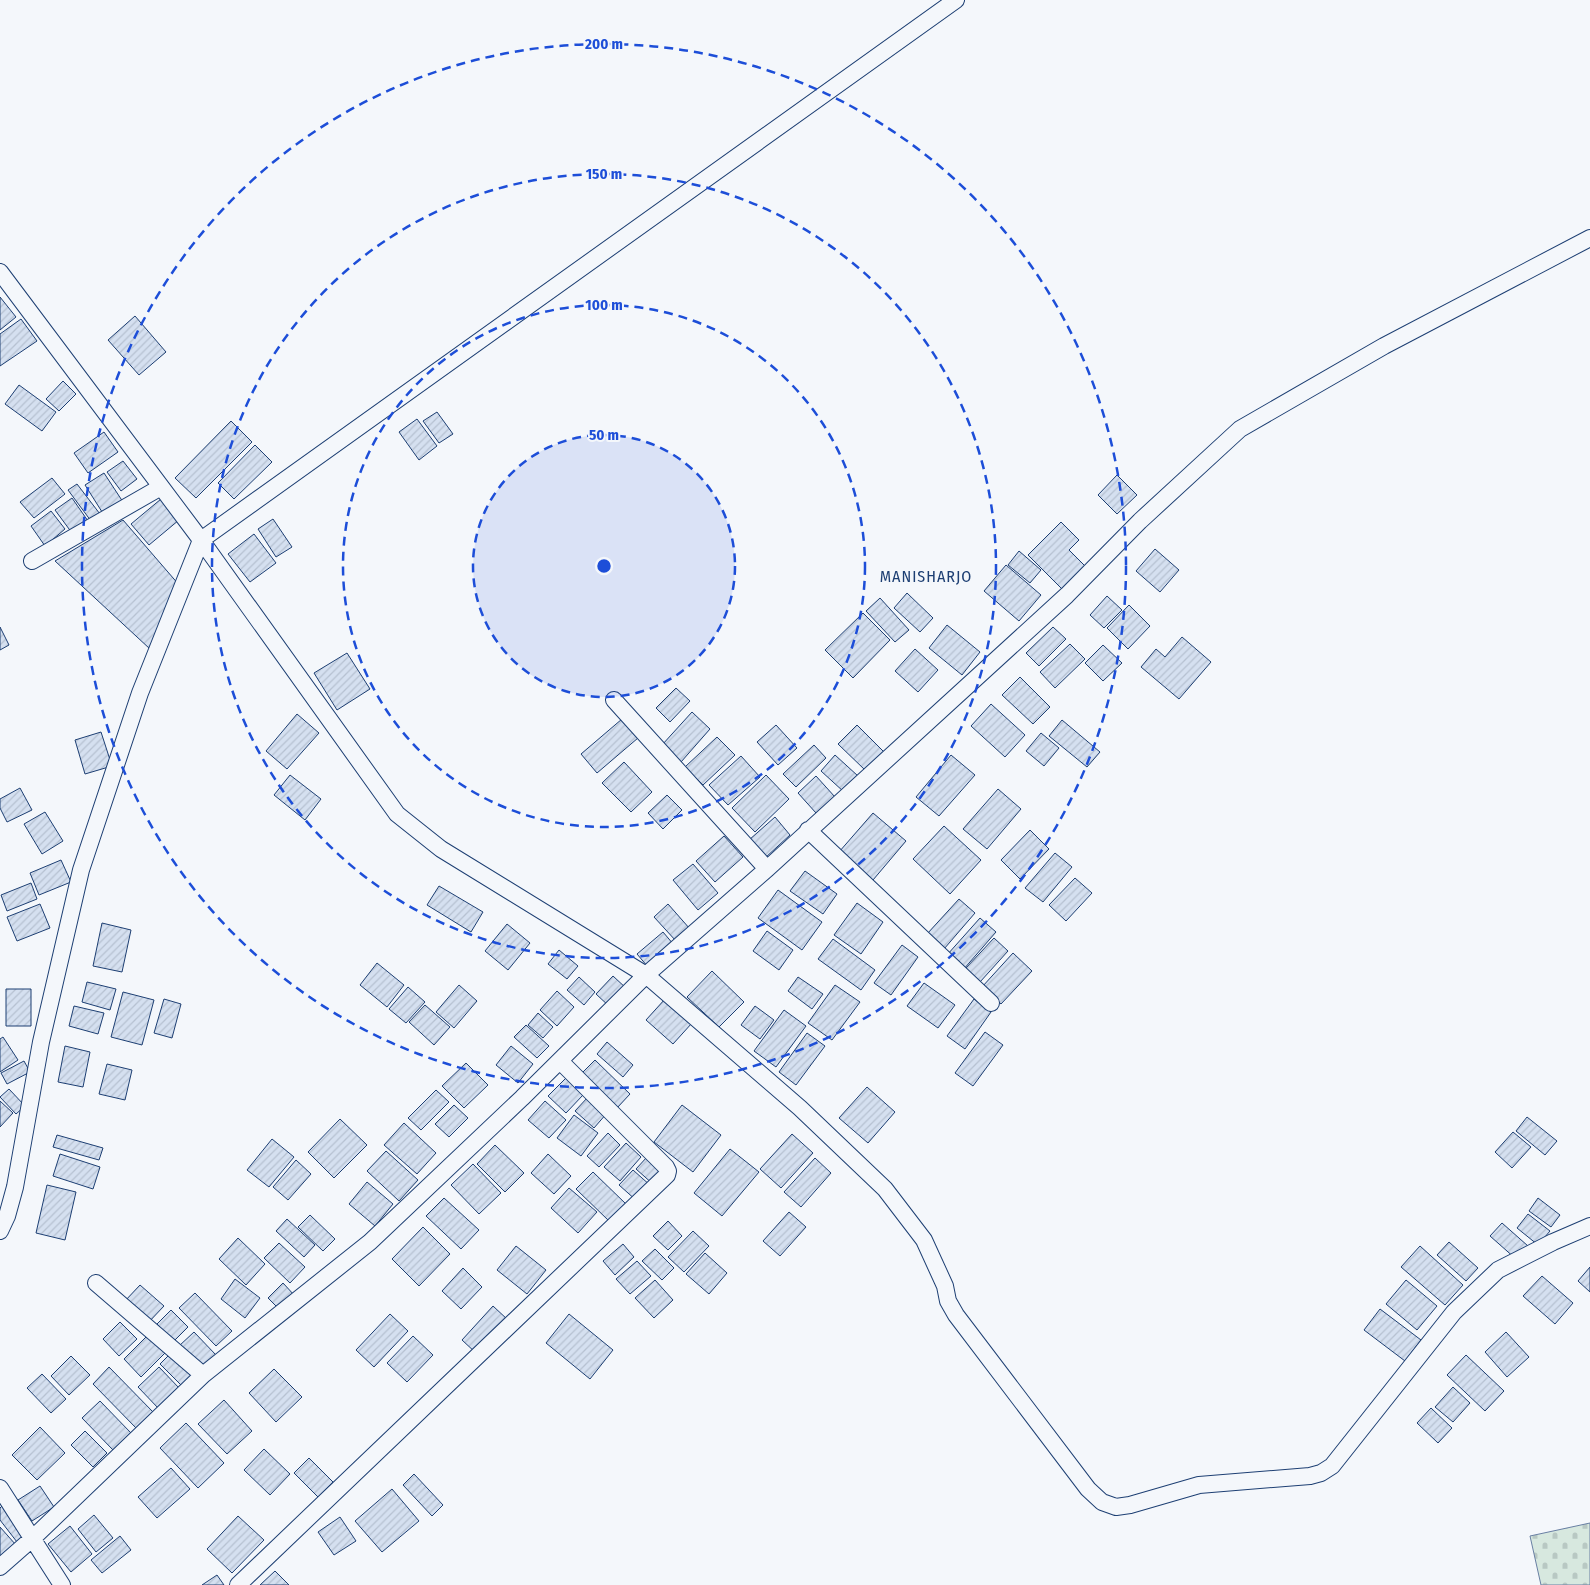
<svg xmlns="http://www.w3.org/2000/svg" width="1590" height="1585" viewBox="0 0 1590 1585" font-family="'Fira Sans Condensed',sans-serif">
<style>
.cemetery{fill:url(#cemetery-stones);stroke:#687fa3}
.building{fill:url(#building-hatch);stroke:#1d3f73}
.lines{fill:none;stroke-linecap:round;stroke-linejoin:round}
.street-casing{stroke:#1d3f73;stroke-width:18}
.street{stroke:#f4f7fb;stroke-width:16}
.ring{fill:none;stroke:#1d4ed8;stroke-width:2.5;stroke-dasharray:9 6}
.labels{text-anchor:middle;dominant-baseline:central;stroke-width:4;stroke-linejoin:round;paint-order:stroke}
.quarter-label{font-size:16px;letter-spacing:1px;fill:#1d3f73;stroke:#f4f7fb}
.centre{fill:#1d4ed8;stroke:#f4f7fb;stroke-width:2.5}
.ring-label{font-size:15px;text-anchor:middle;font-weight:bold;fill:#1d4ed8;stroke:#f4f7fb;stroke-width:4;stroke-linejoin:round;paint-order:stroke}
</style>
<defs>
<pattern id="cemetery-stones" width="16" height="16" patternUnits="userSpaceOnUse" patternTransform="scale(1.25)"><rect width="16" height="16" fill="#d7e8df"/><path d="M2 7V4a2 2 0 0 1 4 0v3zM10 15v-3a2 2 0 0 1 4 0v3z" fill="#b8c8c3"/></pattern>
<pattern id="building-hatch" width="6" height="6" patternUnits="userSpaceOnUse" patternTransform="scale(1.25)"><rect width="6" height="6" fill="#d5e0f0"/><path d="M-1 1l2-2M0 6l6-6M5 7l2-2" fill="none" stroke="#b6c1d1"/></pattern>
</defs>
<rect width="100%" height="100%" fill="#f4f7fb"/>
<path class="cemetery" d="M1590,1523v62h-49l-11,-49z"/>
<path class="building" d="M0,297l16,20 -16,13z
M135,316l31,36 -27,23 -31,-35z
M21,319l16,22 -37,25v-32z
M63,381l13,13 -17,17 -13,-12z
M19,385l37,27 -14,19 -37,-27z
M437,412l16,22 -14,9 -16,-22z
M417,419l20,27 -18,14 -20,-28z
M231,421l21,21 -56,56 -21,-20z
M104,432l14,20 -30,21 -14,-20z
M255,445l17,17 -38,37 -16,-16z
M123,461l14,18 -16,12 -14,-19z
M104,473l19,29 -19,13 -19,-30z
M1117,475l20,20 -20,19 -19,-19z
M52,478l13,16 -31,24 -14,-16z
M77,484l23,30 -9,7 -23,-31z
M72,498l16,23 -16,12 -17,-23z
M161,499l18,21 -30,25 -18,-21z
M51,511l14,18 -20,17 -14,-20z
M273,519l19,28 -16,10 -18,-28z
M123,520l57,66 -30,63 -95,-88z
M1061,522l18,18 -10,10 18,18 -23,23 -36,-36z
M254,534l22,29 -26,19 -22,-28z
M1155,549l24,21 -19,22 -24,-21z
M1019,551l22,19 -11,13 -22,-18z
M1006,565l35,30 -22,26 -35,-30z
M907,593l26,25 -13,14 -26,-24z
M1107,596l15,14 -18,18 -14,-13z
M880,598l29,32 -14,12 -29,-31z
M1129,605l21,21 -22,23 -21,-21z
M863,613l27,27 -37,38 -28,-28z
M947,625l33,27 -18,23 -33,-27z
M0,627l9,18 -9,5z
M1053,627l13,12 -27,27 -13,-13z
M1182,637l29,25 -32,37 -38,-32 15,-18 9,8z
M1070,644l15,15 -30,29 -15,-16z
M1103,645l19,18 -19,18 -18,-18z
M915,649l23,21 -20,22 -23,-21z
M347,653l23,36 -33,21 -23,-37z
M1020,677l30,30 -17,17 -31,-29z
M676,688l14,13 -20,21 -14,-14z
M991,704l34,31 -20,22 -34,-31z
M692,712l18,17 -29,33 -19,-17z
M297,714l22,19 -32,36 -21,-18z
M622,719l16,19 -41,35 -16,-19z
M1062,720l38,32 -13,15 -38,-31z
M776,725l21,23 -19,17 -21,-23z
M857,725l27,27 -19,18 -27,-26z
M101,732l11,34 -27,8 -10,-34z
M1041,733l18,15 -15,18 -18,-15z
M717,737l18,18 -32,30 -18,-18z
M814,745l12,13 -30,29 -13,-13z
M835,755l23,21 -14,16 -23,-21z
M951,755l24,20 -36,41 -23,-19z
M741,756l19,21 -32,28 -19,-20z
M624,762l28,30 -21,20 -29,-29z
M290,775l31,24 -16,21 -31,-25z
M766,775l23,24 -34,33 -23,-24z
M816,776l19,21 -19,16 -18,-20z
M20,788l12,22 -25,12 -7,-14v-9z
M998,789l23,20 -34,40 -24,-20z
M667,795l15,15 -19,19 -15,-16z
M45,812l18,29 -21,13 -18,-30z
M873,813l33,28 -33,39 -34,-28z
M775,817l15,18 -25,23 -16,-18z
M944,826l37,34 -31,34 -37,-35z
M1030,830l19,19 -29,30 -19,-19z
M724,836l19,21 -28,25 -19,-21z
M1055,853l17,14 -29,35 -18,-14z
M61,860l10,22 -32,13 -9,-22z
M693,864l25,29 -20,17 -25,-30z
M805,871l32,23 -14,20 -33,-23z
M1075,878l17,15 -26,28 -17,-16z
M31,883l6,16 -30,12 -6,-16z
M439,886l44,26 -12,20 -44,-27z
M778,890l44,32 -20,28 -44,-32z
M959,899l16,14 -31,36 -17,-15z
M857,903l26,19 -22,32 -27,-19z
M40,904l10,24 -33,13 -10,-24z
M668,904l22,25 -14,12 -22,-24z
M980,918l16,14 -33,38 -16,-15z
M102,923l29,7 -9,42 -29,-6z
M507,924l23,19 -22,27 -23,-19z
M767,931l26,19 -14,20 -26,-19z
M663,932l11,13 -26,22 -11,-13z
M994,938l14,13 -28,31 -14,-14z
M833,939l42,31 -14,20 -43,-31z
M902,945l16,12 -27,38 -17,-12z
M559,950l19,16 -11,13 -19,-15z
M1013,953l19,18 -31,33 -19,-17z
M377,963l27,22 -17,22 -27,-22z
M712,971l32,31 -25,25 -32,-30z
M613,976l14,13 -17,18 -14,-13z
M579,977l16,15 -11,13 -17,-15z
M798,977l25,17 -11,15 -24,-18z
M87,982l29,7 -6,21 -28,-8z
M924,983l31,22 -17,23 -31,-22z
M459,985l18,16 -23,27 -18,-16z
M835,985l25,17 -28,38 -24,-17z
M408,987l17,15 -19,21 -17,-14z
M6,989h25v37h-25z
M557,991l17,16 -17,19 -17,-16z
M123,992l31,8 -12,45 -31,-8z
M164,999l17,5 -9,34 -18,-5z
M665,999l27,24 -19,21 -27,-24z
M974,999l17,13 -26,37 -18,-13z
M425,1005l25,22 -16,18 -25,-23z
M74,1006l30,7 -6,21 -29,-8z
M755,1006l19,14 -14,19 -19,-14z
M784,1010l22,16 -30,41 -22,-16z
M538,1013l15,14 -10,11 -15,-13z
M526,1025l23,21 -12,12 -23,-21z
M985,1032l18,13 -30,41 -18,-13z
M807,1033l18,13 -29,39 -17,-13z
M3,1037l15,23 -18,12v-33z
M607,1042l26,23 -10,12 -26,-23z
M65,1046l25,6 -7,35 -25,-5z
M511,1046l22,18 -15,19 -22,-18z
M595,1060l35,34 -13,14 -35,-35z
M24,1061l6,11 -23,12 -6,-11z
M466,1063l22,22 -24,23 -22,-22z
M107,1064l25,6 -7,30 -26,-6z
M566,1078l17,17 -17,18 -18,-17z
M867,1087l28,25 -27,31 -29,-25z
M9,1089l16,17 -9,8 -16,-17z
M436,1090l13,12 -28,28 -13,-12z
M588,1097l19,16 -13,15 -19,-17z
M0,1101l13,12 -13,14z
M545,1101l21,19 -17,18 -21,-18z
M454,1105l14,13 -19,19 -14,-13z
M682,1105l39,30 -28,37 -39,-30z
M574,1115l24,18 -17,23 -24,-18z
M1527,1117l30,24 -12,14 -29,-24z
M340,1119l27,26 -33,33 -26,-26z
M404,1123l32,30 -19,21 -33,-29z
M1513,1132l18,15 -19,21 -17,-16z
M608,1133l12,12 -21,22 -12,-11z
M792,1134l21,19 -32,35 -21,-19z
M57,1135l46,13 -4,12 -46,-13z
M272,1139l22,18 -25,30 -22,-17z
M626,1143l15,14 -21,24 -16,-14z
M495,1145l29,28 -19,19 -28,-28z
M730,1149l29,23 -37,44 -28,-23z
M386,1151l32,29 -19,21 -32,-30z
M60,1154l40,13 -7,22 -40,-13z
M548,1154l23,22 -17,18 -23,-21z
M647,1157l18,17 -11,11 -18,-16z
M815,1158l16,15 -30,34 -17,-15z
M296,1160l15,14 -23,26 -15,-13z
M473,1164l28,29 -22,21 -28,-29z
M633,1170l18,16 -14,15 -18,-16z
M593,1172l33,32 -17,17 -33,-32z
M367,1182l26,22 -18,22 -26,-22z
M47,1185l29,7 -11,48 -29,-7z
M569,1188l28,24 -19,21 -27,-25z
M444,1198l35,32 -18,19 -35,-33z
M1538,1198l22,17 -9,12 -22,-16z
M789,1212l17,15 -26,29 -17,-15z
M1528,1214l22,17 -12,14 -21,-17z
M310,1215l25,24 -12,12 -25,-24z
M287,1219l28,26 -11,12 -28,-26z
M668,1221l14,15 -14,14 -15,-14z
M1502,1223l26,23 -12,13 -26,-23z
M423,1227l27,27 -31,32 -27,-27z
M693,1231l16,15 -25,26 -16,-15z
M238,1238l27,26 -19,21 -27,-26z
M1449,1242l29,26 -12,13 -29,-26z
M279,1243l26,24 -15,16 -26,-25z
M623,1244l11,13 -19,18 -12,-14z
M516,1246l30,24 -19,24 -30,-24z
M1420,1246l43,39 -18,20 -44,-38z
M655,1249l19,19 -12,12 -20,-19z
M705,1253l22,20 -18,21 -23,-20z
M637,1261l14,15 -21,18 -14,-15z
M1590,1267v25l-12,-11z
M463,1268l19,19 -21,22 -19,-18z
M1542,1276l31,27 -18,21 -32,-28z
M235,1279l25,19 -15,20 -24,-19z
M655,1280l18,20 -19,18 -19,-20z
M1406,1280l31,26 -20,24 -31,-26z
M283,1283l12,13 -14,15 -13,-13z
M140,1285l24,21 -17,18 -23,-22z
M195,1293l37,38 -16,15 -37,-38z
M493,1306l15,14 -32,33 -14,-13z
M1380,1309l41,31 -16,21 -41,-31z
M171,1310l17,17 -14,14 -17,-17z
M390,1314l18,17 -34,36 -18,-17z
M569,1314l44,36 -23,29 -44,-36z
M120,1322l17,17 -18,17 -16,-17z
M194,1332l22,23 -14,14 -23,-23z
M1506,1332l23,25 -22,20 -22,-25z
M150,1333l17,18 -26,26 -17,-18z
M413,1336l20,19 -26,27 -20,-19z
M172,1352l23,23 -12,12 -23,-23z
M1466,1355l38,36 -19,20 -38,-36z
M71,1356l19,19 -21,20 -18,-19z
M109,1367l45,46 -17,16 -44,-45z
M159,1367l21,22 -21,20 -21,-22z
M274,1369l28,28 -26,25 -27,-29z
M42,1374l24,25 -15,14 -24,-25z
M1453,1387l17,16 -17,19 -18,-15z
M224,1400l28,31 -25,23 -29,-30z
M100,1401l31,32 -18,17 -31,-32z
M1431,1408l21,20 -14,15 -21,-20z
M186,1423l38,40 -26,25 -38,-40z
M40,1427l25,26 -28,27 -25,-25z
M85,1431l22,22 -14,14 -22,-22z
M264,1449l26,25 -20,21 -26,-25z
M309,1458l24,24 -15,15 -24,-24z
M171,1468l19,21 -33,29 -19,-21z
M414,1474l29,31 -11,11 -29,-31z
M40,1486l14,21 -22,14 -14,-21z
M392,1489l27,32 -37,31 -27,-31z
M3,1505l24,29 -10,8 -17,-22v-12z
M94,1515l19,23 -17,14 -18,-23z
M238,1516l26,24 -32,33 -25,-24z
M340,1517l16,24 -22,14 -16,-23z
M70,1526l22,28 -21,18 -23,-28z
M0,1527l16,18 -16,13z
M120,1536l11,14 -29,23 -11,-13z
M275,1571l14,14h-29z
M217,1575l7,10h-22z"/>
<g class="lines">
<defs>
<path id="street" d="M956,0l-755,540 196,274 44,35 205,126 154,133 85,81 39,51 21,46 3,15 8,14 132,174 14,13 14,5 14,-2 69,-20 111,-9 11,-3 11,-7 122,-154 44,-42 55,-28 37,-16
M0,272l201,268 -61,153 -59,177 -40,172 -26,145 -8,29 -7,15
M32,561l129,-74
M614,700l153,169
M808,830l183,173
M96,1283l107,92
M0,1488l62,97
M0,1567l33,-29 170,-163 167,-133 152,-144 124,-123 121,-106 300,-274 73,-74 100,-92 144,-83 206,-108
M238,1585l429,-410 1,-4 -2,-4 -106,-106"/>
</defs>
<use href="#street" class="street-casing"/>
<use href="#street" class="street"/>
</g>
<circle cx="604" cy="566" r="131" fill="#1d4ed8" fill-opacity=".12"/>
<g class="ring">
<circle cx="604" cy="566" r="131"/>
<circle cx="604" cy="566" r="261"/>
<circle cx="604" cy="566" r="392"/>
<circle cx="604" cy="566" r="522"/>
</g>
<g class="labels">
<g class="quarter-label">
<text x="926" y="576">MANISHARJO</text>
</g>
</g>
<circle cx="604" cy="566" r="8" class="centre"/>
<g class="ring-label">
<text x="604" y="49">200 m</text>
<text x="604" y="179">150 m</text>
<text x="604" y="310">100 m</text>
<text x="604" y="440">50 m</text>
</g>
</svg>
